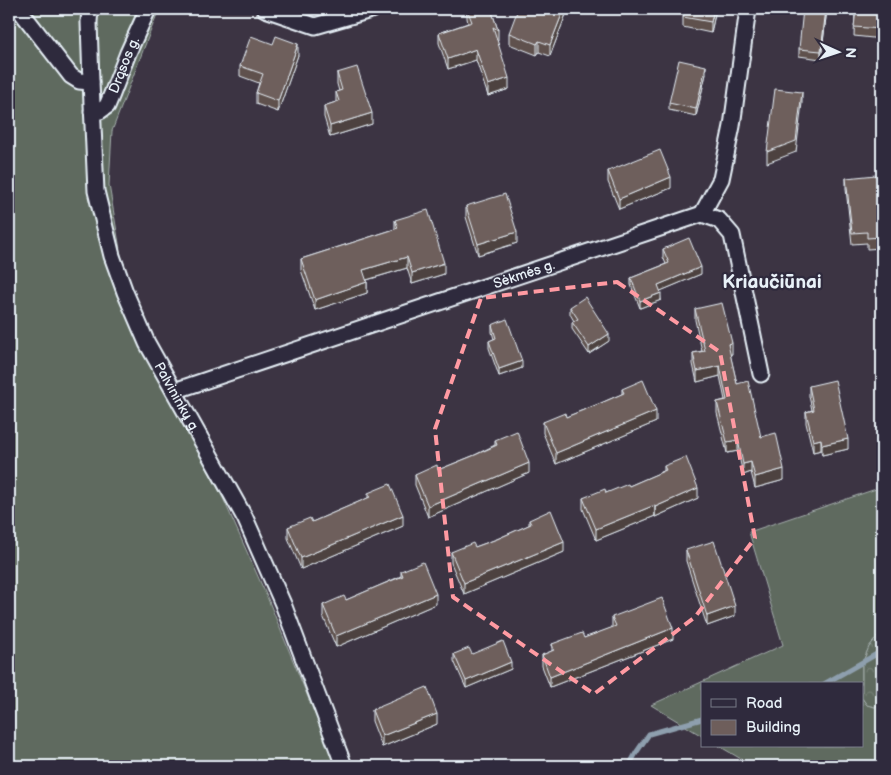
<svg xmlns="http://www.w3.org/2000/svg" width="891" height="775" viewBox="0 0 891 775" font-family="'Balsamiq Sans',sans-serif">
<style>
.grass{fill:#5f6a5f;stroke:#a4aeac}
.forest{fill:url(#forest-crowns);stroke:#a4aeac}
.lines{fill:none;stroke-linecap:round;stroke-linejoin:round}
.stream{stroke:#8e9fae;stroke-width:5}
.minor-casing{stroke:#e8f1f8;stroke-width:19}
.minor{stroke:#2f2a3d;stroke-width:15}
.wall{fill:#5f514e;stroke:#e8f1f8}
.shaded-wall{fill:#4d4240;stroke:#e8f1f8}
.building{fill:#6e5e5b;stroke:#e8f1f8}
.marked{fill:none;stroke:#ff9aa2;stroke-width:4;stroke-dasharray:10 6;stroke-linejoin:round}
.labels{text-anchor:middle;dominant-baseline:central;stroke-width:4.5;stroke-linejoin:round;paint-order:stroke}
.street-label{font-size:14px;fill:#e8f1f8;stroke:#2f2a3d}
.district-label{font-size:19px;font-weight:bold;fill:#e8f1f8;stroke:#2f2a3d}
</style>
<defs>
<pattern id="forest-crowns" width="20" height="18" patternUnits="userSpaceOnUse" patternTransform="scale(1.25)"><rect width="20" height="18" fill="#5f6a5f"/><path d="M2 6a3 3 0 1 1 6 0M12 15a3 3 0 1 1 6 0" fill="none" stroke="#768077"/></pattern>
</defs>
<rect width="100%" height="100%" fill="#3c3443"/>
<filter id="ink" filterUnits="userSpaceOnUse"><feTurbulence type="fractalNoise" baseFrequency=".02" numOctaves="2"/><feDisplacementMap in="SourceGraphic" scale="10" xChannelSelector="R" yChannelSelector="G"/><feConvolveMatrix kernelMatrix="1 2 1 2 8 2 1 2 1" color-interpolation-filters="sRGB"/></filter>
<g filter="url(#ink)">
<path class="grass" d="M9,9h150l-47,122 -3,54 14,82 39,116 61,115 45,101 68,167h-327z
M882,457v174l-13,16 -7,17v20h-160v52l-51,-31 132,-60 -34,-113 130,-44z
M862,698l5,7 8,2 7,-6v53l-7,12h-122l-34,-20h143z"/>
<path class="forest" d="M882,631v70l-7,6 -8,-2 -5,-7v-34l7,-17z"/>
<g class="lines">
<path class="stream" d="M824,684l58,-33
M629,766l7,-13 13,-19 53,-15"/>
<defs>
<g id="minor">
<path d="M19,9l52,67 8,5 12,1"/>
<path id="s1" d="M90,9l-1,13 2,60 5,109 16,65 13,36 22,51 98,175 38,86 61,162"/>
<path d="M265,9l50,17 59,-17"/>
<path id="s2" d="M92,112l8,-1 7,-5 5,-12 16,-41 20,-44"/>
<path d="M702,214l19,-35 11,-53 16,-117"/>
<path id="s3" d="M174,391l528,-177 17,6 13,15 29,139"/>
</g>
</defs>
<use href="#minor" class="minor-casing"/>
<use href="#minor" class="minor"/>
</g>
<path class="wall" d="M467,9h24l7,21v10h-1l12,49 -21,7 -12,-36 -28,9 -9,-26v-10l29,-10 -1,-5z
M568,9l-18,47 -11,-4 -2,3 -28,-11v-11z
M716,9l-5,24 -28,-6v-10z
M827,9l-6,50 -22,-3v-7z
M848,9h34v30l-28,-3 1,-26z
M298,55l-20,57 -22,-8v-11l3,-10 -19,-7v-10z
M337,73l35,51 -42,13 -6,-20v-11l12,-4v-10l3,-1 -2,-7z
M706,74l-10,42 -27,-6v-7z
M608,171l63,17 -52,21 -11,-27z
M846,178l35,41h1v29l-15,1v-6l-15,1 -6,-55z
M466,206l51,37 -39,12 -12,-38z
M395,220l49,54 -32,10 -5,-16 -40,12v13l-52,17 -14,-40v-11l94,-30z
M663,249l38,25 -41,17 1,9 -21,8 -9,-23v-7l35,-14 -3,-7z
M570,307l39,34 -20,13 -17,-25v-7l2,-1 -4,-7z
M695,309l37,45h-2l7,30 24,53 23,43 -29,8 -4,-16 -8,3 -5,-24 -11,2 -10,-40v-11l8,-2 -5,-24 -23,6 -4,-18v-11l9,-2 -7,-31z
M492,325l30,43 -23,8 -10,-28v-7l5,-2 -2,-7z
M809,386l39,63 -26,6 -1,-5 -8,2 -7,-29v-11l6,-2 -3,-14z
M622,389l34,33 -100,42 -13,-31v-11l23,-5 35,-14 21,-9z
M495,440l34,33 -101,44 -13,-32v-10l23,-5 37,-15 20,-10z
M664,466l34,32 -43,19v-1l-59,24 -13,-31v-11l23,-5 23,-7 35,-15z
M368,493l35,33 -102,43 -13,-31v-11l24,-5 56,-24z
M529,520l35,32 -100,42 -13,-31v-11l24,-5 22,-8 32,-14z
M686,550l49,66 -28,10 -21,-65z
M401,571l35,33 -100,43 -13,-31v-11l23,-5 35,-15 20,-9z
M612,617l61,22 -123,48 -8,-21v-11l10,-4v-7l32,-6 28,-10z
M454,654h18l39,15 -45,19 -12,-27z
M372,710l65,14 -55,23 -10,-26z"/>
<path class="shaded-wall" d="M564,9h4l-18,47v-11z
M714,9h2l-5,24v-11z
M826,9h1l-6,50v-8z
M539,41v11l-2,3v-11z
M298,44v11l-20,57v-11z
M476,49v11l-28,9v-10z
M706,66v8l-10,42v-7z
M509,78v11l-21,7v-11z
M802,92v11l-6,49 -29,11v-11z
M372,113v11l-42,13v-11z
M671,177v11l-52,21v-10z
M517,232v11l-39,12v-11z
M407,257v11l-44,13v-11z
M444,263v11l-32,10v-11z
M701,267v7l-43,18v-7z
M367,282v11l-52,17v-10z
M661,293v7l-21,8v-7z
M609,334v7l-20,13v-7z
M732,343v11l-4,1v-11z
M522,361v7l-23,8v-7z
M720,366v10l-23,6v-11z
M656,411v11l-100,42v-11z
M821,439v11l-8,2v-11z
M848,439v10l-26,6v-10z
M738,440v11l-11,2v-11z
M751,462v10l-8,3v-11z
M529,463v10l-101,44v-11z
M784,469v11l-29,8v-11z
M698,488v10l-43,19v-10z
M655,505v11l-59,24v-11z
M403,515v11l-102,43v-11z
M564,542v10l-100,42v-11z
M436,594v10l-100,43v-11z
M735,606v10l-28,10v-10z
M673,628v11l-123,48v-10z
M511,662v7l-45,19v-7z
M437,714v10l-55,23v-11z"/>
<path class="building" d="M467,9h24l7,21 -5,-3 16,51 -21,7 -12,-36 -28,10 -9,-26 33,-11z
M518,9h46l-14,36 -11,-4 -2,3 -28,-11z
M685,9h29l-3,13 -28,-5z
M803,9h23l-5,42 -22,-2z
M856,9h26v20l-28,-2z
M251,36l22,8 3,-8 22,8 -20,57 -22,-8 7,-19 -23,-8z
M679,60l27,6 -10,43 -27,-6z
M357,67l15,46 -42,13 -6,-20 15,-5 -3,-9 6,-2 -5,-17z
M775,89l27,3 -6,49 -29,11z
M660,150l11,27 -52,22 -11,-28z
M876,175l5,44h1v18l-15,1v-6l-15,1 -6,-55z
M505,194l12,38 -39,12 -12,-38z
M428,210l16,53 -32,10 -5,-16 -44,13 4,12 -52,18 -14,-41 97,-31 -3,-8z
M689,238l12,29 -43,18 3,8 -21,8 -9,-23 38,-15 -6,-14z
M585,297l24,37 -20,13 -17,-25 6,-3 -8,-12z
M722,303l10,40 -4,1 9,40 11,-3 13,56 15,-4 8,36 -29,8 -4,-15 -8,2 -5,-24 -11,2 -10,-40 10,-2 -7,-34 -23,5 -4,-18 12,-2 -10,-42z
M507,319l15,42 -23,8 -10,-28 7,-3 -4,-13z
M643,380l13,31 -100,42 -13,-31 22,-9 1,4 35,-14 23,-10 -2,-4z
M835,380l13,59 -26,6 -1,-6 -8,2 -7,-29 8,-2 -5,-24z
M517,431l12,32 -101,43 -13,-31 22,-10 1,5 37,-15 22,-10 -2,-5z
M686,457l12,31 -43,19v-2l-59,24 -13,-31 22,-9 1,4 22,-9 1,2 37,-16 -2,-4z
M390,484l13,31 -102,43 -13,-31 22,-9 2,4 58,-25 -2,-4z
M551,510l13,32 -100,41 -13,-31 22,-9 2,4 22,-8 34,-15 -2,-4z
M714,541l21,65 -28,10 -21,-66z
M423,562l13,32 -100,42 -13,-31 21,-9 2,4 35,-15 22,-9 -2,-5z
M662,598l11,30 -123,49 -8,-22 12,-5 -2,-6 30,-11 2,5 32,-12 -4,-9z
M503,641l8,21 -45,19 -12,-27 15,-6 3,6z
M427,687l10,27 -55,22 -10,-26z"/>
</g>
<path class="marked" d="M617,282l103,70 35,186 -60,79 -101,77 -141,-97 -18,-168 46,-131z"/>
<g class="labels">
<g class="street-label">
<text stroke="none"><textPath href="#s2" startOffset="61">Drąsos g.</textPath></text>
<text stroke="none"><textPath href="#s3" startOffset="369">Sėkmės g.</textPath></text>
<text stroke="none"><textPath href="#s1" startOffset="405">Palvininkų g.</textPath></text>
</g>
<g class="district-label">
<text x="772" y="282">Kriaučiūnai</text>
</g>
</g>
<rect width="891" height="775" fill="none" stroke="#2f2a3d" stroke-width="30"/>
<rect x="15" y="15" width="861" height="745" fill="none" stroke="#e8f1f8" stroke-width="2" filter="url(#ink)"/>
<rect x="701" y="682" width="162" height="65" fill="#2f2a3d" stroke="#797a88"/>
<rect x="711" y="699" width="25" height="8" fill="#2f2a3d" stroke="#797a88"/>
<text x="746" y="708" font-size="15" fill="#e8f1f8">Road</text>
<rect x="711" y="720" width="25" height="15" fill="#6e5e5b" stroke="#797a88"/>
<text x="746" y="732" font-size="15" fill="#e8f1f8">Building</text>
<g transform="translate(838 52) rotate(93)" stroke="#2f2a3d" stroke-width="4" paint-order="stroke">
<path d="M0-4L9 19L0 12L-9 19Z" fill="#e8f1f8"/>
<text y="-8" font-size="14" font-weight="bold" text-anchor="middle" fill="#e8f1f8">N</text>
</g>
</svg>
